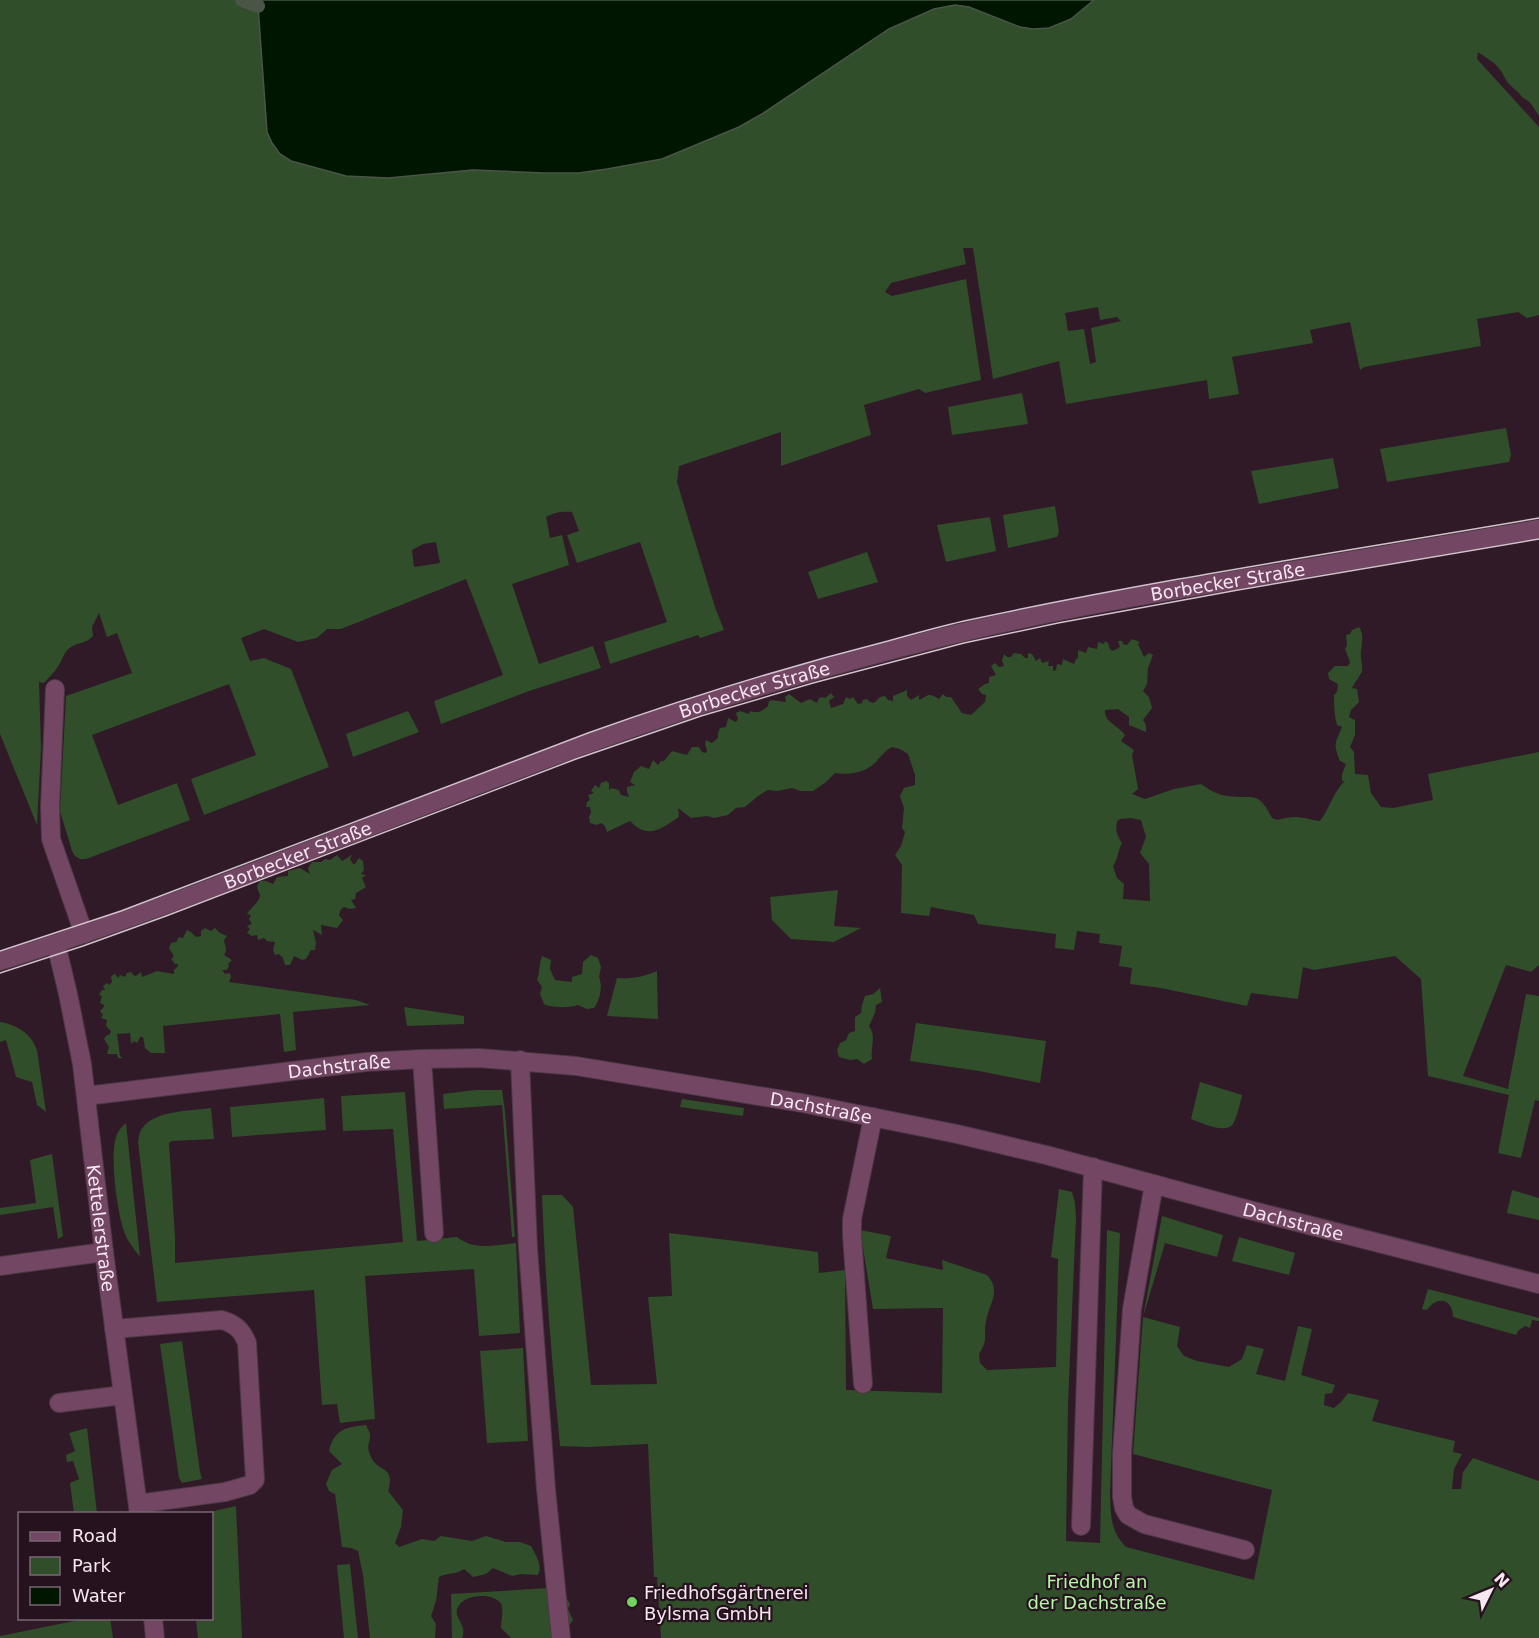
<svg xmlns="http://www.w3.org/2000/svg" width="1539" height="1638" viewBox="0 0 1539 1638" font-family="'DejaVu Sans',sans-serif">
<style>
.green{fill:#2f4e29;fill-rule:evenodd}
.water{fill:#011600;stroke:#4a5548;stroke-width:1.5}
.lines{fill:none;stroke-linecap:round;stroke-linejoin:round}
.stream{stroke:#4a5548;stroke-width:14}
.service-casing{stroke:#4c3744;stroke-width:20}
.minor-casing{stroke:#4c3744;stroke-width:20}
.tertiary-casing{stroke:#4c3744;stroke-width:20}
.service{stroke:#734663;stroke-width:18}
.minor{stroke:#734663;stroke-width:18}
.tertiary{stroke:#734663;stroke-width:18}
.tram{stroke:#d2c2cc;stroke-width:1.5}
.poi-dot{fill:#72d25d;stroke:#26111f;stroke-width:2}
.labels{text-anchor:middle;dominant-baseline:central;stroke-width:4.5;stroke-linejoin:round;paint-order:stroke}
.street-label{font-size:18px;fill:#f6e7f0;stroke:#26111f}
.park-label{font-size:18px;fill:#b3f9a4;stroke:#26111f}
.poi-label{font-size:18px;fill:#f6e7f0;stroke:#26111f;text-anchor:start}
</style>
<rect width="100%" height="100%" fill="#301a28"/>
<path class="green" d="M0,0h1539v116c-4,-6 -8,-15 -16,-18 -5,-7 -8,-8 -14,-14 -4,-4 -5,-9 -8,-13 -6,-9 -15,-13 -23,-19l-1,7 62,68v188l-12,3 -9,-6 -41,7 4,27 -117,21 -4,3 -10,-48 -40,8 3,13 -81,14 7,37 -30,5 -2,-19 -141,24 -7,-43 -66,18 -20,-131h-10l3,16 -75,19 -6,9 7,4 74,-17 15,101 -56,13 -6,-4 -55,16 7,30 -90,31v-34l-102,34 -2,16 38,125 9,23 -24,8 -2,-3 -88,29 -6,-22 63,-20 -27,-80 -63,21 -10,-28 12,-4 -7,-19c-11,-1 -17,0 -26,5l4,21 12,-3 7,30 -57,19 27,80 54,-18 8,22 -72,23 -88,33 -7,-23 69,-26 -37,-96 -125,50h-14l-10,9 -19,4 -34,-13 -23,9 9,23 14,-3 27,11 38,98 -125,48 -13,-36 65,-24 -27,-71 -137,51 26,70 59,-22 13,37 -104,39h-6l-5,-3 -3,-5 -12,-40 6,-115 66,-23 -15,-40 -10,4 -8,-24 -7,14 1,9c-7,8 -15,6 -22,11 -8,5 -9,15 -14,21 -4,6 -9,10 -13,15l-5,-1 2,66 -4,77 -37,-91zM1098,307l2,13 17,-3 4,4 -30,7 5,34 -6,2 -6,-35 -16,2 -3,-18zM436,542l4,21 -26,4 -2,-17 11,-6z
M1022,393l6,31 -76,11 -4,-28z
M1506,428l5,27 -2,7 -122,20 -7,-33z
M1333,458l6,30 -80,16 -8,-33z
M1055,506l4,26 -2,5 -49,11 -5,-33z
M990,517l6,34 -50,11 -9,-37z
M867,552l11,30 -60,17 -10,-27z
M1359,627c5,8 3,14 2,24 -1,6 2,13 1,20 -2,5 -7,11 -10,17l5,1 2,13 -8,8 -2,7 6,3v15l-5,12 4,5 1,22 13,1 3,18 10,14 12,1 40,-8 -5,-26 111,-22v213l-8,7 -25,-7 -43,111 45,13 18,-95 13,2v105l-4,-1 -14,58 -23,-5 11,-58 -81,-19 -7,-97 -26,-23 -81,14 -11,-3 -5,32 -47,-6 -4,13 -86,-18 -31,-4 2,-16 -13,-2 3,-20 -23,-3 1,-9 -23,-3 -3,19 -19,-2 1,-14 -78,-10 -4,-9 -43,-8 -2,9 -28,-3 1,-48 -7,-10 6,-9 4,-14 -3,-4 2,-20 -4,-12 4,-8 11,-3v-10l-7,-21 -8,-5 -8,-2c-7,4 -10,8 -15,14 -11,12 -27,14 -42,12l-9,9 -13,9h-12l-9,-3 -15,3 -9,-1 -10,6 -13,11 -9,1 -8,7 -14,3 -7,-2 -16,2 -13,-10 1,9c-18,12 -31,23 -49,4l-23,11 -2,-6 -4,-3 -4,2 -7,-2 -1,-6 2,-5 -1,-5h-4l1,-5 3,-2 -2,-5 6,-2 -3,-2 4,-6 4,3 2,-5 5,-2 3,2v7l2,-2 8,2 2,5 8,2 -2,-5v-5l8,-2 -5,-3 4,-10 7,-6 8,3 4,-9 5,5 3,-4h3l8,-10 15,4 5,-8h7l3,5 4,1 1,-3 -2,-6 1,-4 6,3 6,-5v-5l2,-5 6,-1 2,-9 8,4 2,-3 -2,-6 4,-2 9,3 1,-3c8,3 12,0 18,-5l1,-5c5,-2 11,1 17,1l-1,-5 4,-3 12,9 9,-4 7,4 2,-5 3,-1 3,1 6,-5 3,4 -5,4 2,7 12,-4 3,-7 4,2 3,-2 5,7 4,-1 1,-3 4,-1 3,3 4,1 6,-6 5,-1 3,4 5,1v-5l14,-6v6l4,4 8,-5v5c10,-5 9,-8 20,-1l4,-5 3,3h5l11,16 9,2 14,-13 1,-7 -4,-1 -4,-5 7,-5 4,-1v-6l7,-2 -5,-9 4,-3 4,4 5,-1 -2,-5 2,-7 3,3h4l3,-4 7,1 4,4h3v-5l4,1 4,7 4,-3 2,5 7,-2 -1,5h5v5l3,-1 1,-6 5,1 1,-6 11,5 2,-5 2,-1v-8l8,3 2,-6 9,2 1,-7 6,2 1,-3 3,2 2,6 3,2 7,-4 -2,-6h4l1,3 4,1 5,-6 8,3 -2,2 6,13 5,-4 4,2 -5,13 -1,16 -4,7 6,6 3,11 -9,12 3,5v7l-17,-7v-8l-11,-8 -13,1c-1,12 14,16 20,25l-4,6 13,9 -2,5 6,34 -6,5 13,5 29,-10 27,-5c9,6 16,11 27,12 26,4 29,-7 44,22l5,2c19,-6 25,-2 43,1 10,-13 13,-29 25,-40h-3v-7l4,-10 -6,-3c-7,-18 -5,-17 2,-34l-5,-2c-3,-10 -3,-20 -3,-30l3,-3 1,-8 -9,-5 -1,-6 7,-7h13l2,-4 -5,-13 2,-4 -1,-10 4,-1 2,-4zM1131,818l10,2 5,17 -6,16 9,11 1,37 -27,-2 1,-15 -7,-6 -4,-12c5,-7 5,-16 9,-23 -5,-8 -7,-12 -5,-22l3,-2z
M408,711l11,21 -66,25 -7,-23z
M337,855l5,6 10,-6 -2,4 3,5h2l4,-6 4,3 1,9 -3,4 5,1 -4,3 4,9 -10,6 -1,6 -4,1 5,8 -7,1 -5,-2 -3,2 -2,6 4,5 -6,8 -16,-3 1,10 -9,-5 3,13 -1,7h-4l-5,9 -4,1 -8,-4 -4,9h-5l-2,-7 -4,-4 -4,1 -2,-5 2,-8 -8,-1 -3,-3 -6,2 -1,-5 -5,1 -5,-3 3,-4 -3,-3 5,-2 -3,-5 2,-4 -4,-1c3,-6 13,-12 13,-19 -1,-3 -3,-6 -3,-9l3,-5h6l7,3 4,-7 11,-1v-5l12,-3 10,6 -2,-6 4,-6h9l4,-3 5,1z
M838,890l-4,36 27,2 -27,14 -43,-3 -19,-19 -2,-23z
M205,928l6,3 4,-3 5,5 7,3 -3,4c1,7 4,9 0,15l8,5 -4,4 1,2 -2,4h-5l3,4 5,-1 1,4 -2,5 127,18 14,5 -77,7 3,38 -12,2 -4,-38 -117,12 2,27h-14l-6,-5 -2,-11h-3l-3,6 -3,-2 -3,3 -1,-11 -13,1 3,22 3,2h-5l-1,-4h-10l2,-7 -5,-8 2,-3 4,-2 1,-3 -5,-5 1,-6 -6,-2 2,-3 -3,-4 4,-4v-2l-4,-2 2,-7 -3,-1 3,-5h3l-2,-4 4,-3 2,2 3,-3 -1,-6 4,-2 3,4 2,-3 5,2 2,-4 4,-1 2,3 3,1 5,-4 1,5 15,-6 17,3v-4l4,-4v-2h-3l-4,-5 3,-3 -5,-8 2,-5 5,-1 3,-5 4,1 4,-8 4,2 5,5 5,-1v-5z
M591,955l7,3 3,9 -2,10c4,9 1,23 -5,31l-7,1 -9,-4c-8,3 -27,3 -34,-1l-4,-10 2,-7 -5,-7c3,-9 2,-16 5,-24l9,4 -1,9 5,11 17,2v-5l10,-3 1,-12z
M657,971l1,48 -51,-3 10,-38c15,1 26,-1 40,-7z
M880,988l2,14 -6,3 -1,8 -6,13c8,11 1,21 3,33l-8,5 -7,-5 -7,1 -11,-3 -2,-7 3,-7 6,-3 3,-7 6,-2v-14l6,-4 1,-8 3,-9 8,-2z
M404,1007l60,9v8l-57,2z
M0,1022c17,3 31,11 37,28l9,62 -9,-7 -5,-23 -16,-5 -10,-37 -6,2z
M916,1023l130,18 -6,42 -61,-12 -69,-10z
M1200,1082l42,13c-2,8 -4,19 -8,27 -6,14 -32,1 -43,-3z
M475,1090h27l3,22 10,125h-3l-10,-132 -58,4 -1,-15z
M405,1092l12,149 40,-4c18,14 38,8 59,6l4,90 -41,3 -5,-67 -109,7 10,143 -35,4 -3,-19 -15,1 -8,-115 -157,12 -19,-160c1,-3 1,-7 2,-10 10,-22 50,-21 71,-24l3,31 -42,2 -3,2 6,94v26l228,-21 -10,-113 -50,2 -2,-35z
M324,1098l2,32 -94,7 -2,-30z
M682,1099l62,9 -1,8 -63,-9z
M126,1123l14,134c-7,-9 -14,-18 -17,-29 -6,-19 -14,-75 -6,-94 2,-4 5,-8 9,-11z
M52,1154l11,82 -5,3 -5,-32 -53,8v-7l36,-5 -6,-43z
M1059,1189l13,3 3,11 1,15 -8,186 -2,137 34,2 7,-313 13,3 -10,261c1,21 0,37 16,53l128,33 18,-90 -139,-36 10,-137 19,-101 61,19 -6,22 -52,-14 -22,74 37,10 -3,19 7,10 13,5 32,6 13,-8 5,-14 17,4 -8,25 29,7 13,-55 14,3 -11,46 34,10 -3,8 -7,1 -1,11 10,3 7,-6 7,-9 31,7 -7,21 83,20 -2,11 9,2 -8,15 -2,20h9l2,-17 10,-14 66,23v157h-878l-4,-61h-3l-6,-133 -60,3 -28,-1c-8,-83 -15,-167 -18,-251h20l11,12 18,178 66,-1 -9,-87 24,-1 -3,-63 67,8 82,11 1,21 26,-3 1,120 96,3 1,-85 -70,1 -13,-79 31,6 -5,22 57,12 -1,-10 45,15c15,16 2,29 -1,46 -3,15 3,18 -7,33l1,9 7,7 69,-3 2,-108 -7,-2z
M1512,1190l27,8v22l-32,-7z
M1239,1237l56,16 -6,22 -57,-14z
M1428,1289l111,29v3l-7,-1 -2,8 -5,-2 -7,5 -2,4 -63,-18c0,-18 -16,-22 -26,-7l-5,-1z
M182,1341l18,131 2,7 -20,4 -3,-5 -19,-134z
M523,1348l5,93 -41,2 -7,-92z
M366,1425c1,3 3,5 4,9 1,8 -5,11 1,23 7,16 25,8 17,34l15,19 -2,17 -6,16 4,4 23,-8 12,2 7,-5 31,5 14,-5 20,6h14l11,4c5,10 12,19 7,29l-17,-1 -9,2 -19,-8 -7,6 -13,3 -9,-8c-11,7 -17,3 -25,8l-3,24 -5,15 5,8 -1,14h-65l-7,-63 -5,-24 -7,-3 -9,-1 -7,-53 -6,-3 -3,-7 6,-14 10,-6 -13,-13c5,-21 16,-24 37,-26z
M87,1428l10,85h-23l-4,-30 9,-4 -6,-18 -6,1 -1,-7 9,-4 -6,-18z
M236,1506l6,132h-44l-2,-19 16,-1v-104l-7,-1z
M350,1564l8,74h-14l-7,-73z
M549,1588l17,9 4,7 -2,5 5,11 -6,8 2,10h-58l-10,-10c0,-7 3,-18 0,-24 -7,-12 -37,-10 -43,3 -6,12 10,16 4,31h-10l-1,-44z
M110,1618l3,20h-113v-2l84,-17z"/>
<path class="water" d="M260,0h834l-23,19 -22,9 -16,1 -13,-2 -51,-20 -14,-2 -21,4 -45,20 -127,85 -23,13 -77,32 -55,10 -28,4h-36l-70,-3 -85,8 -42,-2 -55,-15 -11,-7 -8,-11 -5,-11 -9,-126z"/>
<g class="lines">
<path class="stream" d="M242,0l16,6"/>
<defs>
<path id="service" d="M55,689l-5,118 1,32 33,95
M422,1059l12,174
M520,1060l8,188 18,241 15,149
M1154,1184l-22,125 -10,144v44l2,11 4,7 16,9 101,26
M0,1266l104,-14
M114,1329l108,-9c13,4 20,10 25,23l8,137 -5,5 -25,7 -87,12
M863,1384l-11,-148v-17l21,-102
M59,1403l64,-8
M1081,1526l12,-359"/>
<g id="minor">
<path id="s1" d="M56,944l12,50 14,70 22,188 35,262"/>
<path id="s2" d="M86,1096l280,-34 56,-3 57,-1 97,8 226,37 155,31 89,21 192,52 301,77"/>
<path d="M153,1618l2,20"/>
</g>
<g id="tertiary">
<path id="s3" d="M0,961c259,-80 505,-199 765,-276 78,-22 156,-44 234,-61 84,-19 169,-33 254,-47 95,-16 191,-32 286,-48"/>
</g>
</defs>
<use href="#service" class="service-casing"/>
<use href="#minor" class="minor-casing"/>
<use href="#tertiary" class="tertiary-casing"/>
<use href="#service" class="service"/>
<use href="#minor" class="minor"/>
<use href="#tertiary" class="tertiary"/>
<path class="tram" d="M0,951l121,-40 467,-178c98,-35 198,-66 300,-92 25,-7 50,-14 76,-20 190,-41 383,-70 575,-103
M0,973l83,-27 83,-30 410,-157 125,-43 112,-33 151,-40 94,-20 180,-33 301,-51"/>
</g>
<circle class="poi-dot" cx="632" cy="1602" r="6"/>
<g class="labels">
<g class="street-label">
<text stroke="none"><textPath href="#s3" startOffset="1288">Borbecker Straße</textPath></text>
<text stroke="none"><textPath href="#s3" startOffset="802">Borbecker Straße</textPath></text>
<text stroke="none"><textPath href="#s3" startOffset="316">Borbecker Straße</textPath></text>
<text stroke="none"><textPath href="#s2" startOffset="255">Dachstraße</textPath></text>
<text stroke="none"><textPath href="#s2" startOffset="741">Dachstraße</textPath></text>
<text stroke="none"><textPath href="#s2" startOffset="1227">Dachstraße</textPath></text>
<text stroke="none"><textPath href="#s1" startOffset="288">Kettelerstraße</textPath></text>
</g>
<g class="park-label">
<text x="1097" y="1581">Friedhof an<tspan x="1097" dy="21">der Dachstraße</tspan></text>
</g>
<g class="poi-label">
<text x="644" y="1592">Friedhofsgärtnerei<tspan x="644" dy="21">Bylsma GmbH</tspan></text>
</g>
</g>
<rect x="18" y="1512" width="195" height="108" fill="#26111f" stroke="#796773" stroke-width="1.5"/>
<rect x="30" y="1532" width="30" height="9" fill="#734663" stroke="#796773" stroke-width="1.5"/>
<text x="72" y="1542" font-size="18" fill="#f6e7f0">Road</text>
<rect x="30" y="1557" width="30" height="18" fill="#2f4e29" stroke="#796773" stroke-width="1.5"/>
<text x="72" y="1572" font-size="18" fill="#f6e7f0">Park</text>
<rect x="30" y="1587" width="30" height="18" fill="#011600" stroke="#796773" stroke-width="1.5"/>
<text x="72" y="1602" font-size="18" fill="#f6e7f0">Water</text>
<g transform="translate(1491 1590) rotate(47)" stroke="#26111f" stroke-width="4.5" paint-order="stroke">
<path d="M0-4.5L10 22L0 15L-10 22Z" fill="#f6e7f0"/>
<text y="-9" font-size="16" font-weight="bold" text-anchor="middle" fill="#f6e7f0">N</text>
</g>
</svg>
